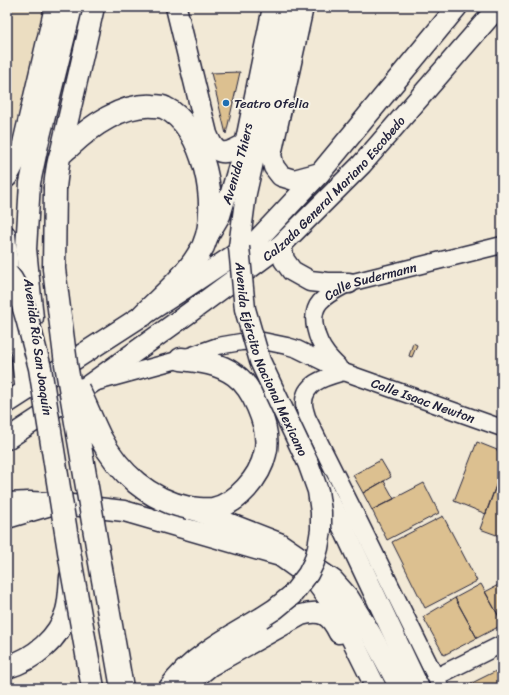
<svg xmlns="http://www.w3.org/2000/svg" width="509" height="695" viewBox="0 0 509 695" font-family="Sriracha,sans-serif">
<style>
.built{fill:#ebddc1}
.building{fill:#dcc090;stroke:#22223b}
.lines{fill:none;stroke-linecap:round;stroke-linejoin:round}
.minor-casing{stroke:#22223b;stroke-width:19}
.major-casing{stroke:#22223b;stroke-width:23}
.highway-casing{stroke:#22223b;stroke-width:25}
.minor{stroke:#f7f3e8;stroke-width:16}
.major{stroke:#f7f3e8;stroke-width:20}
.highway{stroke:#f7f3e8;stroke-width:22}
.major-bridge-casing{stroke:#22223b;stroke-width:23;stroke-linecap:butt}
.highway-bridge-casing{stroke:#22223b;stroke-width:25;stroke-linecap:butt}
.major-bridge{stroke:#f7f3e8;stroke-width:20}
.highway-bridge{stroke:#f7f3e8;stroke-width:22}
.poi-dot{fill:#1f6fb2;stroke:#f7f3e8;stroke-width:1.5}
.labels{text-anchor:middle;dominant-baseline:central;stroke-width:4;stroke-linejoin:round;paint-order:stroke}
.poi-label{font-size:13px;fill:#22223b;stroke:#f7f3e8;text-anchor:start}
.street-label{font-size:13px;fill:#22223b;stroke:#f7f3e8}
</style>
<rect width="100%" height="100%" fill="#f2e9d6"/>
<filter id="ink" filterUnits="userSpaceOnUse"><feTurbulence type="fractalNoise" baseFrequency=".025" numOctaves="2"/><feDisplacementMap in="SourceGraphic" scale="8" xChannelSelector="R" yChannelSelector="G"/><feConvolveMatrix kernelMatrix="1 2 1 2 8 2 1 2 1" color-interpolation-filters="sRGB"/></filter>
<g filter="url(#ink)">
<path class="built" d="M7,7h37l-9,46 -19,67 -9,25z"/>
<path class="building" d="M240,72l-14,62 -15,-61z
M413,343l4,2 -5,12 -3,-1z
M477,442l25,10v17l-16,45 -32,-13z
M381,460l10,17 -28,16 -10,-18z
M502,469v68l-22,-8z
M384,481l10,18 -22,11 -9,-17z
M424,483l15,30 -52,27 -15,-30z
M443,516l34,65 -52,27 -33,-66z
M502,583v39l-17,-30z
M481,584l21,38v3l-25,13 -22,-40z
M455,598l22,40 -33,17 -21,-38z
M502,668v20h-40z"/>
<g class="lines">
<defs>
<g id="minor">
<path d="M7,234l6,70 11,88"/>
<path id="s1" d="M209,238l13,-22 21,-71 28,-138"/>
<path id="s2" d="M338,366c-4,-4 -8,-8 -11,-12 -10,-13 -19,-38 -7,-52 7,-8 20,-14 29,-19l153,-38"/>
<path d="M344,372c-17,5 -41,10 -40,32 0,4 2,9 3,13l53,106 81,165"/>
<path id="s3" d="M97,382l84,-23 37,-13 23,-4 22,-1 24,5 10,3 47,23 158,56"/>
<path d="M436,677l66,-33"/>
</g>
<g id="major">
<path d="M176,7l31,127c9,22 16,22 36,11"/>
<path d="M303,7l-32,148 3,12 7,9 13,4 26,-7"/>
<path d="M60,155l34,-148"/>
<path d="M7,177l4,-7 11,-22 33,-141"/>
<path d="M281,245l3,15 8,11 18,10 18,2h21"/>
<path d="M239,247l7,-54 42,-186"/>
<path d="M33,318l-7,-69 4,-66 9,-43 33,-133"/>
<path d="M7,403l178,-115 73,-49 62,-66 137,-166"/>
<path id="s4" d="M7,439l82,-54 100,-72 92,-68 81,-81 136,-157"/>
<path d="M316,478l24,43 79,167"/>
<path d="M7,503l22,-1 25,1 70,8 156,45 36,26 23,31 37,75"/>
<path d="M192,509l87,34 54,37 16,18 22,36 29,54"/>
<path d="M169,688c20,-30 61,-52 92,-70"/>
<path d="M185,688l9,-9 16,-13 91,-51c21,-6 29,0 38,18"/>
</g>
<path id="highway" d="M55,187c1,-7 3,-29 6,-33 3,-3 6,-6 9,-8 21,-20 52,-42 83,-40 3,0 8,0 12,2 39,18 55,99 39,136 -1,4 -4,7 -6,11 -14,23 -36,41 -55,60
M181,359c19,2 38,4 54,16 11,8 18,20 23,32 6,14 11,32 7,47 -5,23 -28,50 -52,55 -8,1 -16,0 -24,-1
M7,517l47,-14
M7,667c27,-8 52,-28 60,-56 3,-11 3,-23 4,-34"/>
</defs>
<use href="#minor" class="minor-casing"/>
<use href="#major" class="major-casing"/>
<use href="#highway" class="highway-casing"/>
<use href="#minor" class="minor"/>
<use href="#major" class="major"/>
<use href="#highway" class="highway"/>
<defs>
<g id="major-bridge">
<path id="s5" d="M239,247l6,62 15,52 48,102 10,28 3,21v18l-3,18 -4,14 -6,12 -16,21 -17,14 -14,9"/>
</g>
<path id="highway-bridge" d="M55,187l-1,82 12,95 33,193 23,131
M7,274l4,5 9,16 8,27 12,46 32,202 21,118
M78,389c8,16 14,32 22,48 19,36 49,63 89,71"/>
</defs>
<use href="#major-bridge" class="major-bridge-casing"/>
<use href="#highway-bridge" class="highway-bridge-casing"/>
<use href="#major-bridge" class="major-bridge"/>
<use href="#highway-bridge" class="highway-bridge"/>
</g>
</g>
<circle class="poi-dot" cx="226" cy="103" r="4"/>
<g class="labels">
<g class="poi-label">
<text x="234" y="103">Teatro Ofelia</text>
</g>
<g class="street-label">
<text stroke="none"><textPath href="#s1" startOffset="80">Avenida Thiers</textPath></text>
<text stroke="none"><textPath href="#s4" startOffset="413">Calzada General Mariano Escobedo</textPath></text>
<text stroke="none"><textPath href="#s2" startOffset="128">Calle Sudermann</textPath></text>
<text transform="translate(38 347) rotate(82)">Avenida Río San Joaquín</text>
<text stroke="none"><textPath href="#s5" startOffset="118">Avenida Ejército Nacional Mexicano</textPath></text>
<text stroke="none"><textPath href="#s3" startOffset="343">Calle Isaac Newton</textPath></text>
</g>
</g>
<rect width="509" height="695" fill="none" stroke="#f7f3e8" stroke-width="24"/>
<rect x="12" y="12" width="485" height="671" fill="none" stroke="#22223b" stroke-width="1.5" filter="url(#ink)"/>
</svg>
